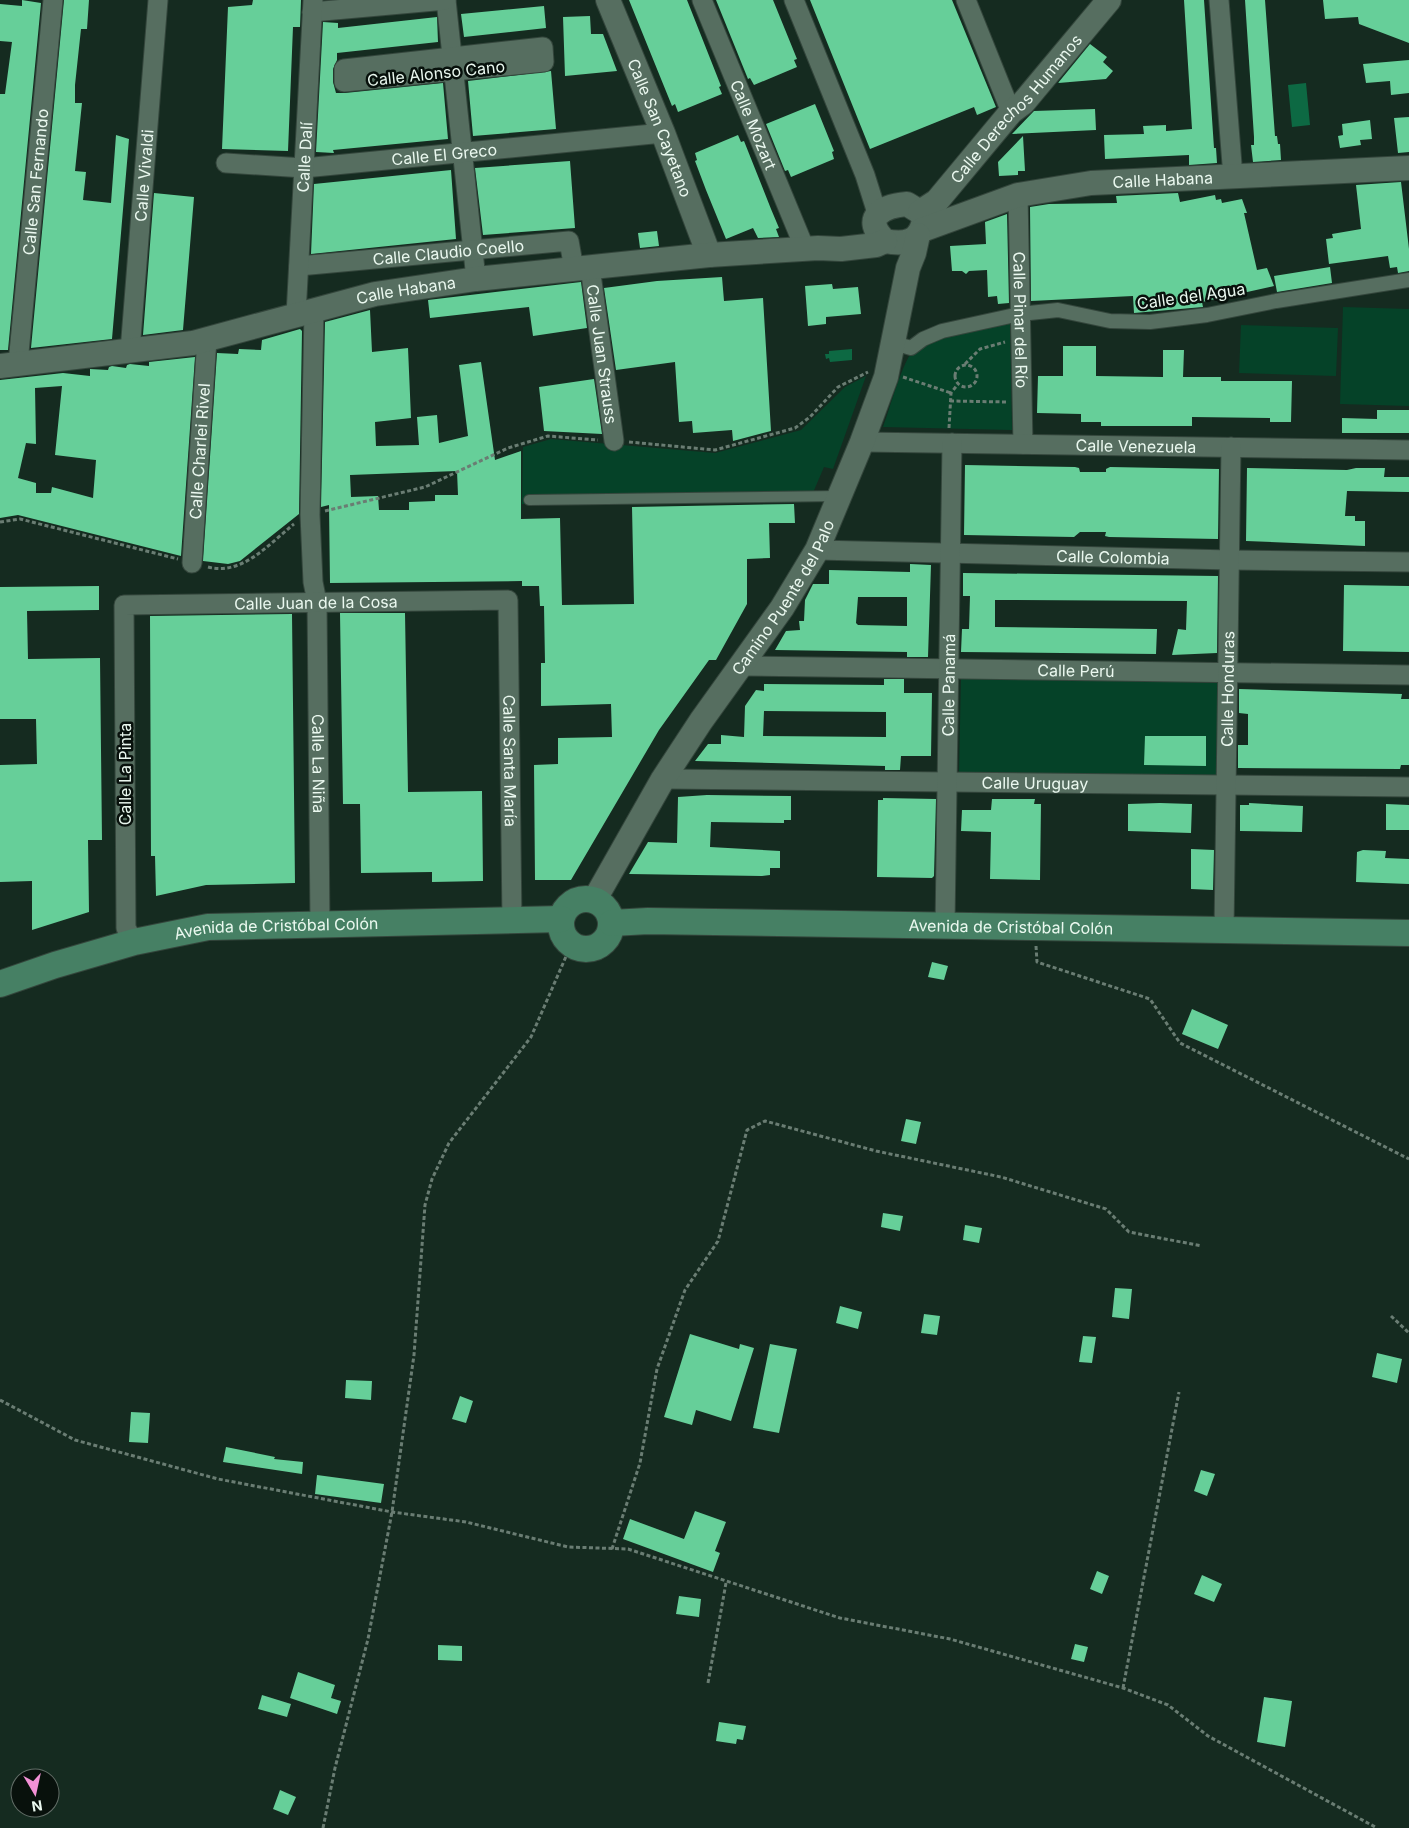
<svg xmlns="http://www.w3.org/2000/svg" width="1409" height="1828" viewBox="0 0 1409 1828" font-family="Inter,sans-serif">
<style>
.green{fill:#054228}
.water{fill:#0d6943}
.building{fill:#66cf99;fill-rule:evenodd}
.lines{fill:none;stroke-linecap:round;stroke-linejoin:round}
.service-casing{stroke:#34463c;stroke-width:12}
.pedestrian-casing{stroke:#34463c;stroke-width:16}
.minor-casing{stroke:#34463c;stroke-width:21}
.tertiary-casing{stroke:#34463c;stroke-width:26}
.secondary-casing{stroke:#34463c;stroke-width:28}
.path{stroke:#6a7d73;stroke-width:3;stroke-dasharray:4 2.5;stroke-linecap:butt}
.service{stroke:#566e60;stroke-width:10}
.pedestrian{stroke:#566e60;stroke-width:14}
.minor{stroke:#566e60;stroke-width:19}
.tertiary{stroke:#566e60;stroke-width:24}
.secondary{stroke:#468064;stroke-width:26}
.labels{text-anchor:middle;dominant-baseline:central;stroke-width:5;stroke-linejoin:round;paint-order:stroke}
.street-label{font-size:16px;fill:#eaf8ef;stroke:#08110c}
</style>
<rect width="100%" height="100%" fill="#152b20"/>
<path class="green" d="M1343,307l66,2v97l-69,-2z
M1010,321l2,109 -129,-3c7,-18 19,-66 32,-79 14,-14 73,-22 95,-27z
M1241,325l97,3 -2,48 -97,-3z
M866,376l-33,93 -9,-2 -15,35 -287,2 1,-57 28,-8 164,14 86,-23 44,-43z
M961,677l257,6 -2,96 -257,-6z"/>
<path class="water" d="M1306,83l4,42 -18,2 -4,-42z
M852,349v11l-22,2 -1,-4 -3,1 -1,-5h4v-3z"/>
<path class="building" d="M22,0l19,3 -33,347h-8v-256h5l7,-52 -12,-1v-37l22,2z
M64,0h25l-2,29h-6l-6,56v18h7l-7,68 11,1 -3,28 28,3 5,-68 13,4 -17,200 -81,9z
M253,0h48l-1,27h-7l-5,124 -66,-2 6,-142 24,-2z
M629,0h58l34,86 -2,1 3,7 -44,18 -3,-8 -3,2z
M716,0h57l24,59 -3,1 3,7 -43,18 -4,-7 -2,1z
M810,0h142l44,107 -19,8 -3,-8 -104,42z
M1184,0h20l10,148h2l1,15 -28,2v-10l-84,4 -1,-24 40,-1 -1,-8 23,-1v6l26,-2z
M1245,0h20l10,136h2l1,8h2l1,16 -28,2 -2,-17h3v-8z
M1323,0h86v43l-50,-19 -1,-7 -33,2z
M544,6l2,22 -82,9 -3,-23z
M590,16l1,18h12l14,37 -52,5 -2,-59z
M437,17l1,25 -101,11v7l-4,9v13l3,11h9l98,-10 5,56 -115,11 1,3 -18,-1 7,-130 15,1v5z
M1090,44l17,13 -4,5 10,9 -7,8 -48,4z
M1409,60v33l-18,2 -1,-14 -24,2 -3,-19z
M551,71l5,58 -83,7 -5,-55z
M815,104l19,47 -2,1 2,7 -43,18 -3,-7 -3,1 -19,-47z
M1095,109l1,21 -84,4 22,-23z
M1409,117v35l-11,1 -4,-35z
M1370,120l2,19 -12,1 1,5 -21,3 -2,-12 5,-1 -1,-11z
M738,135l3,7 3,-1 27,68 8,19 -3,1 3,8 -21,1 -5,-10 -27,11 -20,-49 -11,-29 2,-1 -2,-7z
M1023,136l2,35h-7v4l-19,1 -1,-14z
M570,161l5,67 -92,7 -8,-67z
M451,170l5,69 -145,15 3,-70z
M1401,182l8,67v22l-11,2 -1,-6 -7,1 -2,-12 -59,8 -3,-25 7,-1 -1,-4 29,-5 -5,-44z
M154,193l40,4 -11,133 -40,5z
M1178,193l2,9 35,-7 1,5 5,-1 1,4 20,-4 5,14h-3l13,57 10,-2 7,18 -72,16 1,5 -69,6 -1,-17 -102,5 -1,-94 19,-3 68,-1 -1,-7z
M1007,214l2,89 -11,1 -1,-8 -9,1 -1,-27 -18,1 -3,3 -4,-3h-10l-2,-25 36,-2 -1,-22z
M657,231l2,15 -19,2 -2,-15z
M1330,267l2,16 -55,9 -3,-16z
M722,277l2,24 39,-3 8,133 -38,10 -1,-11 -39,3 -1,-12 -13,1 -4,-60 -59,8 -12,-82 53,-7z
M581,282l6,46 -54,8 -4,-29 -99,11 -2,-18z
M832,284l1,5 25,-2 3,27 -35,3v7l-18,2 -3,-40z
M370,310l2,42 36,-4 3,70 -36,4 1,24 43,-1 -2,-28 20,-2 2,28 29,-7 -9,-71 22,-3 14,98 26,-9v68l39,-1 2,87 72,-1 -2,-97 162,-3 1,19h-26l1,35 -23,1v45l-31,56h-7l-50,70 -88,150h-36l-1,-115 24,-1v-26l54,-1 -1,-33 -70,2v-43h4l-1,-57h-4l-1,-20h-17v-5l-192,2 -1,-78 -8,2 4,-185zM457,471l1,24h-23v6l-26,1v8h-30l-1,-14 -27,1 -1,-22z
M300,329l2,2 -3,183 -59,47 -12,3 -25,-3 14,-208 21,1 1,-5 22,1 1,-10z
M1063,346h33v30l67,1v-27h21l-1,27h38v4h71l-1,41h-21v-4l-78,-1v9h-91v-4h-20v-8l-44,-1 1,-37h25z
M195,357l-14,199 -163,-41 -18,3v-138l63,-7 27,3v-7l18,1 1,-3 3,-1 14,2 1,-3 3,-1 19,2v-4zM62,386l-7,69 41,5 -3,38 -41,-11 -1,6h-15v-10l-18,-5 8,-35 10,1 -1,-56z
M594,379l8,55 -58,-3 -5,-44z
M1377,410h32v23h-67v-15l35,1z
M965,465l110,2 4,1 1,4h26v-3l4,-2 109,2 -1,70 -109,-2 -4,-1 1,-4h-26l-6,5 -110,-2z
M1247,468l100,2 9,-2h29l-1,9h25v15l-62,-1 -2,25h10v5h10v25l-119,-5z
M910,564l21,1 -3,92h-21v-5l-132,-2 11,-19 14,-1 -1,-9h5l1,-21 8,-16h16v-14l81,2zM858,597h49v29l-49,-1 -2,-2z
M963,573l255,3 -1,77 -45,2 6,-26 8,1 1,-29 -192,-1v27l162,2 -1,25 -195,-2 1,-23h7l1,-33h-7z
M1344,585l65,1v66l-66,-1z
M99,586v24l-72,1 1,48 72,-1 2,182h-14l1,72 -57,18v-49l-32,1v-117l37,-1 -1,-45h-36v-132z
M340,613h65l3,179 74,-1 1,90 -51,1v-10l-71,1 -1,-69h-17z
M292,614l3,269 -89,2 -50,11 -1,-40h-4l-1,-240z
M884,679h20v14h28l-1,63h-30l-1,14h-15v-4l-190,-5 13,-17h13v-9l23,2 1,-31 11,-16 8,1v-7l120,1zM764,711l122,1v25l-123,-1z
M1239,689l163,5 -1,5h8v66h-8l-1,4 -162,-1v-23h10v-31l-9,-1z
M1145,736h61v30l-62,-1z
M707,795l84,1v24h-7v3l-73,-1 -1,25 70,4v17h-10v7l-8,1 -133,-2 19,-32 29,1 1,-46z
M883,798l53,1 -2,77 -2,2 -55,-1 1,-77h5z
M992,799h43l-1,5h7l-1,76 -50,-1 1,-47 -30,-1 1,-21h29z
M1160,803l32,1 -1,29 -63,-2v-27z
M1249,803l54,3 -1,26 -62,-1v-26h9z
M1386,804l23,1v25h-23z
M1191,849l23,1 -1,40 -22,-1z
M1363,850l23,1 -1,7 24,1v25l-53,-2 1,-30z
M932,962l16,4 -4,14 -16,-3z
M1192,1009l36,16 -10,24 -36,-15z
M906,1119l15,3 -5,22 -15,-3z
M883,1213l20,3 -3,15 -19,-4z
M965,1225l17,3 -3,15 -16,-3z
M1115,1288l17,1 -3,30 -17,-2z
M840,1306l22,6 -4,17 -22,-6z
M924,1314l16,2 -3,19 -16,-2z
M690,1334l49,15 1,-5 14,4 -23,73 -35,-11 -4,15 -28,-8z
M1083,1336l13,1 -4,26 -13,-1z
M770,1344l27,5 -18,84 -26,-5z
M1377,1353l25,6 -5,24 -25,-6z
M346,1380l26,1 -1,19 -26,-2z
M460,1396l13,5 -7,22 -14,-4z
M131,1412l19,1 -2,30 -19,-1z
M226,1447l49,10 -1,2 29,3 -1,12 -79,-12z
M1201,1470l14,4 -8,22 -13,-5z
M317,1475l67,9 -3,19 -66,-9z
M695,1511l31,11 -11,29 5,2 -7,19 -90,-33 7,-20 54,20z
M1097,1571l12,5 -7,18 -12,-5z
M1202,1575l20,9 -8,18 -20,-8z
M679,1596l22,3 -2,18 -23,-3z
M1075,1644l13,3 -4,15 -13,-3z
M438,1645l24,1v15l-24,-1z
M298,1672l37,13 -4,13 10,3 -4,13 -47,-16z
M262,1695l29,9 -4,13 -29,-8z
M1264,1697l28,4 -7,46 -28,-5z
M719,1722l27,4 -3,14 -6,-1 -1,5 -20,-3z
M280,1790l16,7 -8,18 -15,-6z"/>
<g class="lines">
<defs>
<path id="service" d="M529,500l310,-4"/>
<path id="pedestrian" d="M894,343l17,5 12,-9 19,-8 78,-17 38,-4 52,11 40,1 57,-7 69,-14 133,-21"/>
<g id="minor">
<path d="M446,0l30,279"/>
<path id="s1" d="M702,0l103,249"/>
<path d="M794,0l71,175 12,38"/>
<path d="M966,0l45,112"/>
<path d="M1219,0l14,177"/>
<path d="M312,12l134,-12"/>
<path d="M543,47l1,15 -200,20v-13z"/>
<path id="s2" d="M226,163l78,5 359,-35"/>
<path id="s3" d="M1018,195l5,249"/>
<path id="s4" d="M299,266l270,-25 5,28"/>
<path id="s5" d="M590,267l24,174"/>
<path id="s6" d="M314,310l-4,205 3,67 4,20 3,322"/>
<path id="s7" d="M296,315l17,-315"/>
<path id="s8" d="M130,351l28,-351"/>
<path id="s9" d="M18,363l35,-363"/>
<path id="s10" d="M862,442l547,8"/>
<path id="s11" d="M817,550l413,10 179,2"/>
<path id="s12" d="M192,563l15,-224"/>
<path id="s13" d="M742,666l667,9"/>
<path id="s14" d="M663,779l746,8"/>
<path id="s15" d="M945,926l7,-483"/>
<path id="s16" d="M1224,930l7,-483"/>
<path id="s17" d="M134,942l-8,-14 -2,-323 384,-5 4,321"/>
</g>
<g id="tertiary">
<path id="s18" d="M608,0l55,133 46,122"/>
<path d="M907,204l13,8 4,7c-3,23 -19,26 -39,22 -24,-23 -3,-35 22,-37z"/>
<path id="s19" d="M920,212l17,-11 74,-89 12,-9 86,-103"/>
<path id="s20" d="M922,230l96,-35 73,-12 318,-15"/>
<path id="s21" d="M0,366l193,-23 182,-49 101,-15 233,-24 109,-7 23,1 35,-4 9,-4"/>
<path id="s22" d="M595,899l68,-120 38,-58 81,-113 35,-58 45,-108 24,-65 22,-109 6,-15 4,-18"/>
</g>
<g id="secondary">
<circle cx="586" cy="924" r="25"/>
<path id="s23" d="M612,923l36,-2 761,12"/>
<path id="s24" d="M0,984l55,-19 79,-23 74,-15 353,-8"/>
</g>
</defs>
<use href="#service" class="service-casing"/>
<use href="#pedestrian" class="pedestrian-casing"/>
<use href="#minor" class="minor-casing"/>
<use href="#tertiary" class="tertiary-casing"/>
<use href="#secondary" class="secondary-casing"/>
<path class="path" d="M965,364l15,-15 25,-7
M955 376a11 11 0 1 1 22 0a11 11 0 1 1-22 0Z
M903,377l48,16
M950,401l57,1
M949,428l2,-35 7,-9
M629,442l86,8 80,-22 15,-11 28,-30 30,-15
M325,511l100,-24 83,-39 40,-12 50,4
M0,522l20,-3 158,40
M208,567c34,9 61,-23 86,-43
M1036,946l1,16 113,37 30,44 229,116
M1391,1316l18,17
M0,1400l75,40 143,39 174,33 74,10 102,25 60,2 212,69 110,21 173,49 45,17 40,31 169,92
M612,1549l28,-86 17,-94 28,-79 33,-49 29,-111 18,-9 111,30 125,26 105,32 23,23 73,14
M708,1683l18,-100
M1123,1688l56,-296
M323,1828l12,-60 33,-129 24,-127 22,-157 11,-150 7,-26 17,-36 82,-106 40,-92"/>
<use href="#service" class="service"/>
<use href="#pedestrian" class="pedestrian"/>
<use href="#minor" class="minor"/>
<use href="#tertiary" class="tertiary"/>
<use href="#secondary" class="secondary"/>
</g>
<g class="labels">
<g class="street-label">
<text transform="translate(436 73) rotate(-6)">Calle Alonso Cano</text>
<text stroke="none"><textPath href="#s19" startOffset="142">Calle Derechos Humanos</textPath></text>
<text stroke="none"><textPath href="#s1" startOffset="135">Calle Mozart</textPath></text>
<text stroke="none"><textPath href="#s18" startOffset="138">Calle San Cayetano</textPath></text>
<text stroke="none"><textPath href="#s2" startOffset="219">Calle El Greco</textPath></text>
<text stroke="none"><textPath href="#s7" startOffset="158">Calle Dalí</textPath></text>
<text stroke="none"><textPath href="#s8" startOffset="176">Calle Vivaldi</textPath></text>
<text stroke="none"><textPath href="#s20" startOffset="248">Calle Habana</textPath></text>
<text stroke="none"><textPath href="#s9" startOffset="182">Calle San Fernando</textPath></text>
<text stroke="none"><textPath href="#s4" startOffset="150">Calle Claudio Coello</textPath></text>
<text stroke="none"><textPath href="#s21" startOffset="414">Calle Habana</textPath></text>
<text transform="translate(1191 296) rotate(-8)">Calle del Agua</text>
<text stroke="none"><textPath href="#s3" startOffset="125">Calle Pinar del Río</textPath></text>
<text stroke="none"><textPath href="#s5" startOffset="88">Calle Juan Strauss</textPath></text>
<text stroke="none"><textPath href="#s10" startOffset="274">Calle Venezuela</textPath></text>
<text stroke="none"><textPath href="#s12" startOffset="112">Calle Charlei Rivel</textPath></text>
<text stroke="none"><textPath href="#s11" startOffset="296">Calle Colombia</textPath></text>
<text stroke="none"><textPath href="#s22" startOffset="356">Camino Puente del Palo</textPath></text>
<text stroke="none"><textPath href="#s17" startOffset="531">Calle Juan de la Cosa</textPath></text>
<text stroke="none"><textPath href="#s13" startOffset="334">Calle Perú</textPath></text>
<text stroke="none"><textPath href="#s15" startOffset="241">Calle Panamá</textPath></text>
<text stroke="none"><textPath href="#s16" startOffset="241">Calle Honduras</textPath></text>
<text stroke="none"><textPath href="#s17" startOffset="884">Calle Santa María</textPath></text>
<text stroke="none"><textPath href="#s6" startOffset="454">Calle La Niña</textPath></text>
<text transform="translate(125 774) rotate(-90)">Calle La Pinta</text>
<text stroke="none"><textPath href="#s14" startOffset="372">Calle Uruguay</textPath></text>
<text stroke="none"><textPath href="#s23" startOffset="399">Avenida de Cristóbal Colón</textPath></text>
<text stroke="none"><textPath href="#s24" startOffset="284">Avenida de Cristóbal Colón</textPath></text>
</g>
</g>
<g transform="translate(35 1793) rotate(171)"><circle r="24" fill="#08110c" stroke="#626d67"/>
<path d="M0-4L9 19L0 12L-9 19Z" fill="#f391d6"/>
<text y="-8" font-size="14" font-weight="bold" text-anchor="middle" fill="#eaf8ef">N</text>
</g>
</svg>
